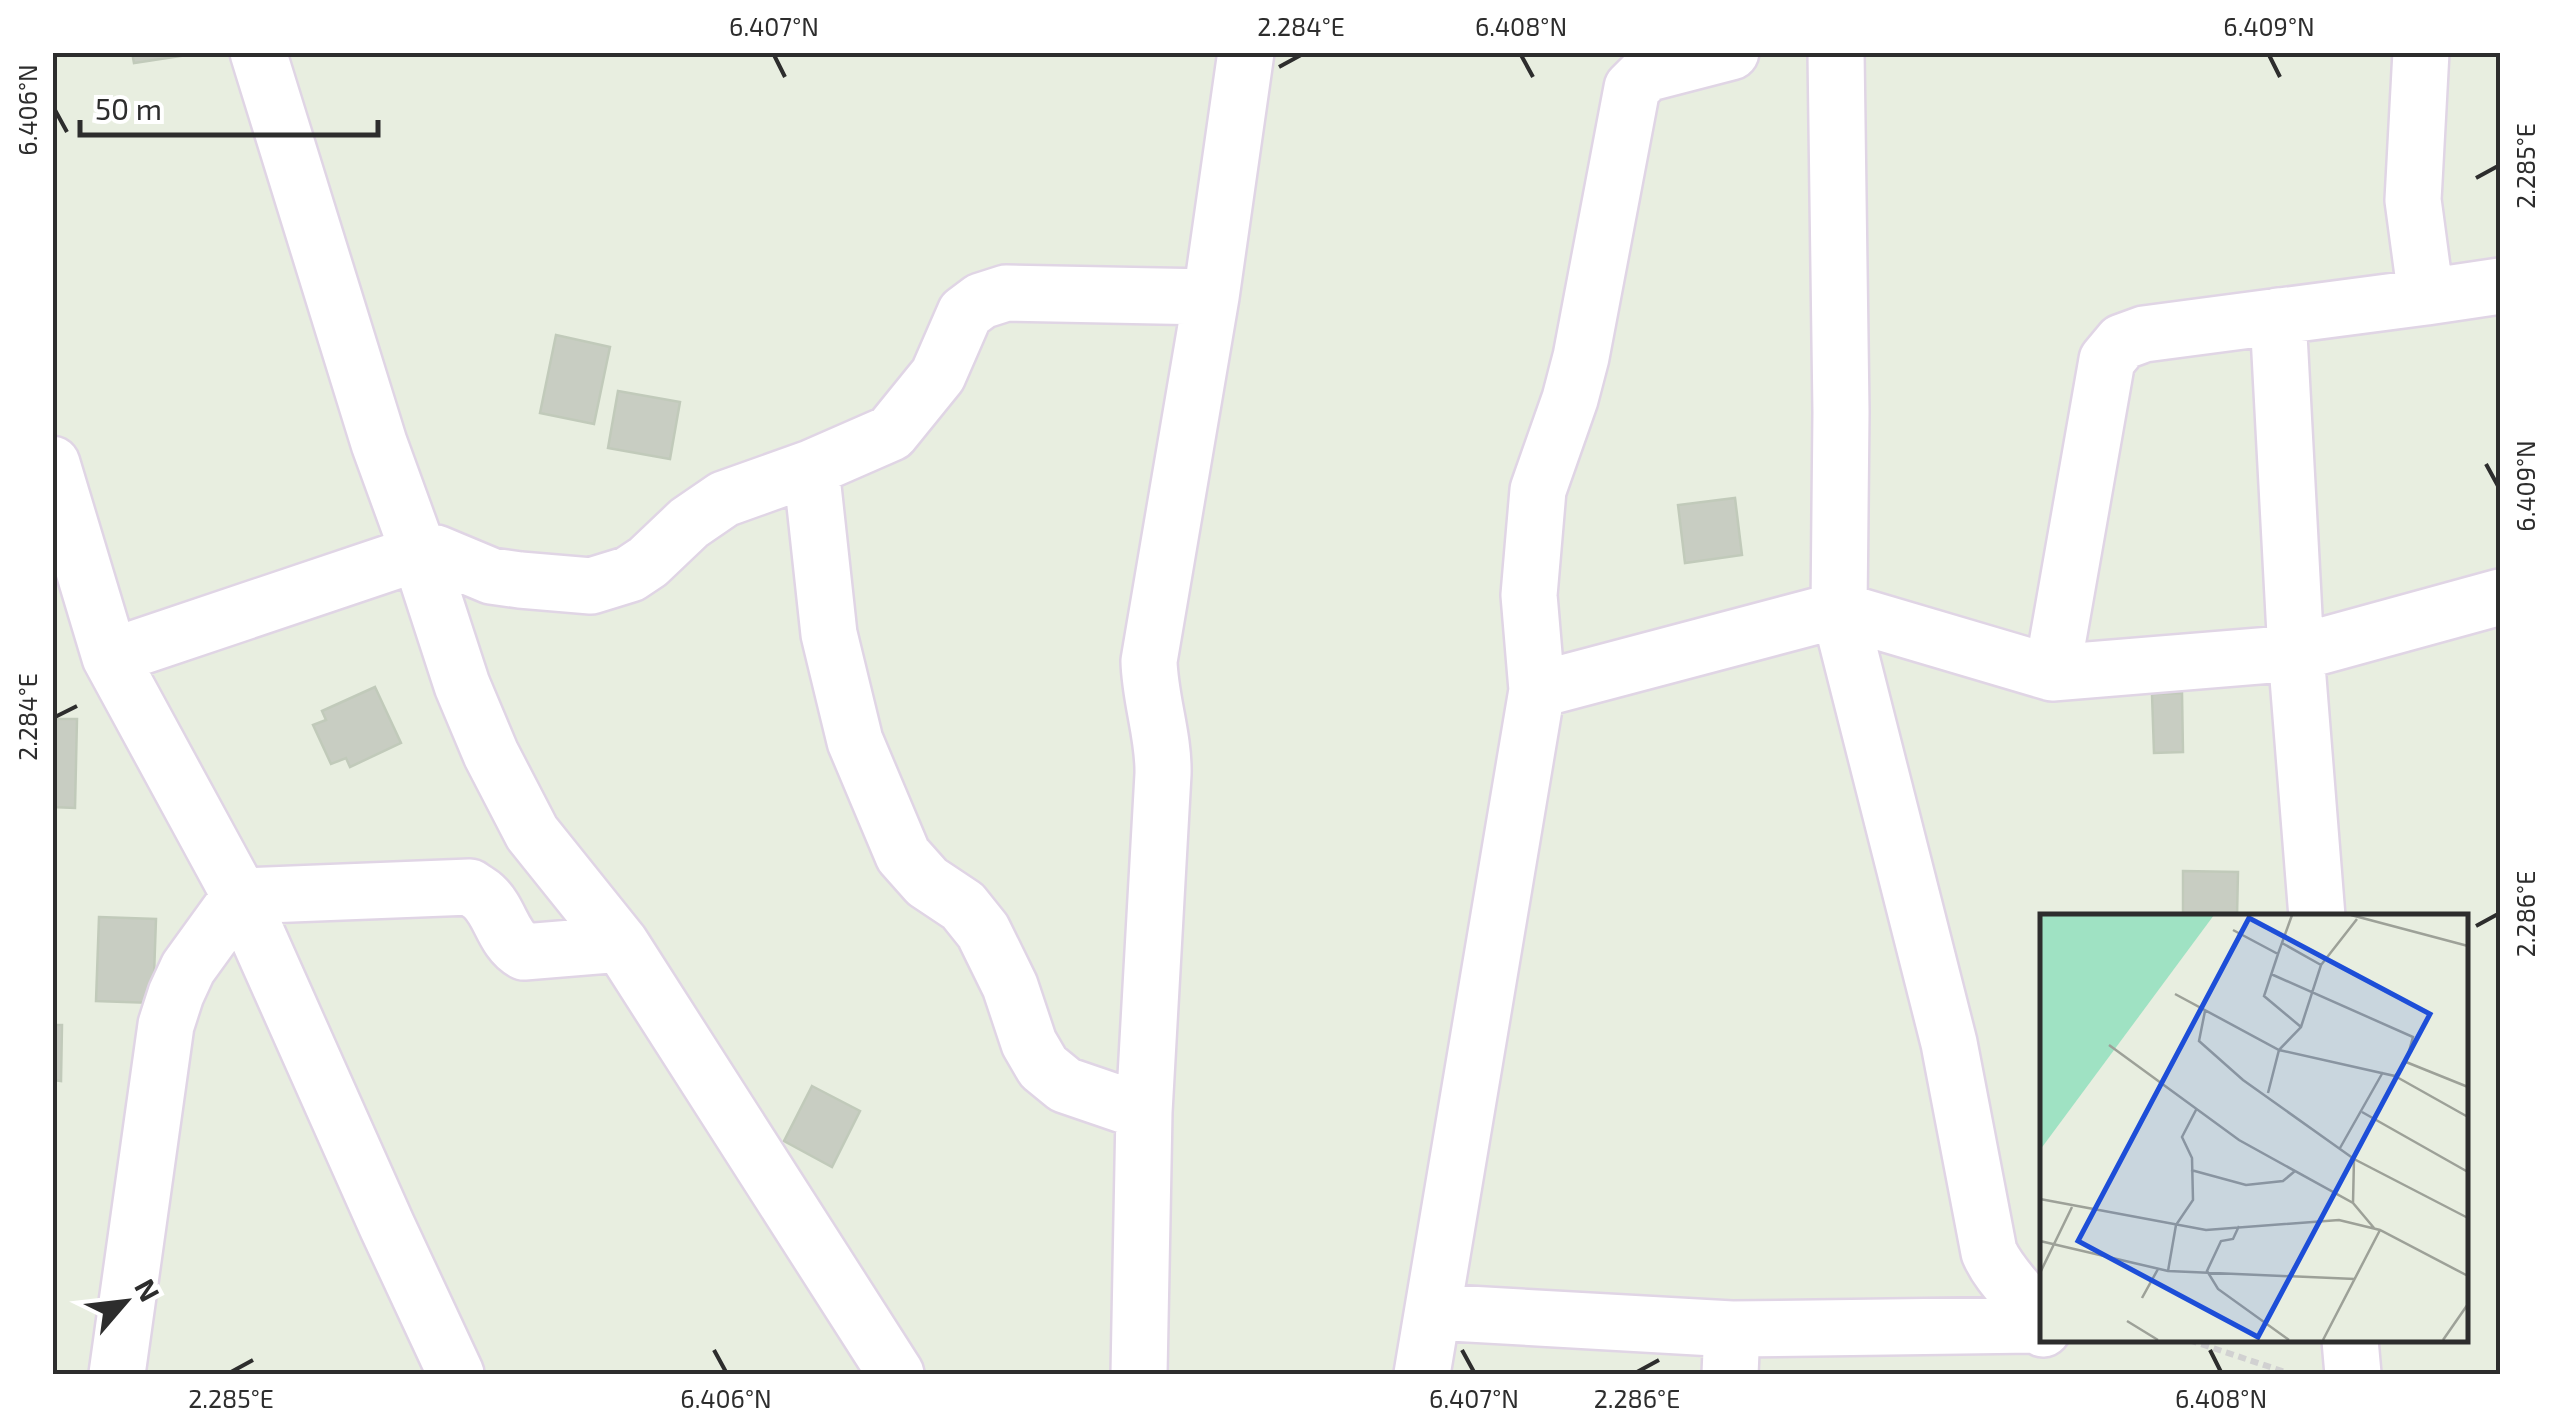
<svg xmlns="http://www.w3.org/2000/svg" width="2553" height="1427" viewBox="0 0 2553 1427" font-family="'Exo 2',sans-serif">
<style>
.building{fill:#c8cdc2;stroke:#c1caba;stroke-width:2.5}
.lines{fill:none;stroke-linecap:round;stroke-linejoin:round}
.minor-casing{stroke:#e0d5e5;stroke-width:60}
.path{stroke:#d1d1d1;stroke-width:6;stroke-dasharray:8 5;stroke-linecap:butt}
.minor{stroke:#fff;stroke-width:55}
.ticks{fill:none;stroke:#2d2d2d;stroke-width:4}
.inset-road{fill:none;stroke:#9da198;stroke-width:2.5}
.view{fill:#1d4ed8;fill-opacity:0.15;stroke:#1d4ed8;stroke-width:5}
.inset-edge{fill:none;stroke:#2d2d2d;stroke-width:5}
.neatline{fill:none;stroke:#2d2d2d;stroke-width:4}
.ticks-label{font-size:25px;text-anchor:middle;fill:#2d2d2d}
</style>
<rect width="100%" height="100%" fill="#e8eee0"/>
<path class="building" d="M132,52h62v2l-60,9z
M556,335l54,12 -16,77 -54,-11z
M618,391l62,11 -10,57 -62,-11z
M1735,498l7,57 -57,8 -7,-58z
M375,687l26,56 -51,24 -4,-9 -15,6 -18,-39 13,-5 -4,-9z
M2182,693l1,59 -29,1 -2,-59z
M52,719h25l-2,89 -23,-1z
M2183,871l55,1 -1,45h-54z
M99,917l57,2 -3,84 -57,-2z
M52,1025h10l-1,56 -9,-1z
M812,1086l48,25 -28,56 -48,-26z"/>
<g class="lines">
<defs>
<path id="minor" d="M258,52l121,391 40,110 43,132 29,69 41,79 89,111 275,430
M1836,52l5,360 -2,198 110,433 40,209c13,30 40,47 54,77
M2421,52l-8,148 13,97 74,-11
M2278,316l18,337 21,264
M52,464l58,193 130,239 147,330 69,148
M811,468l18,166 26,107 48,114 24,27 36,24 20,25 27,55 19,57 14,24 22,18 79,27
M110,657l309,-104h17l55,23 29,4 71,6 39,-12 18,-12 41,-39 35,-24 87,-31 80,-35 47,-58 27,-62 16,-12 25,-8 205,4
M2052,673l55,-313 15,-18 22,-8 282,-37
M1537,690l302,-80 213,63 244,-20 204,-56
M1433,1312l299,17 310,-4
M2350,1340l3,34
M117,1374l49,-349 10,-31 12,-26 52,-72 230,-9c5,4 10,6 14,10 17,16 19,43 40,55l97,-8
M1139,1374l5,-262 19,-338c1,-38 -13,-74 -14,-113l62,-364 35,-245
M1422,1374l115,-684 -8,-95 9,-105 32,-91 11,-42 51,-269 14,-14 85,-22
M1730,1374l2,-45"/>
</defs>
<use href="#minor" class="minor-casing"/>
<path class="path" d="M2189,1340l102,34"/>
<use href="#minor" class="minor"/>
</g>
<path class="ticks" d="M774,55l11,22M1521,55l12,22M2269,55l11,22M1279,67l22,-12M55,110l12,22M2476,178l22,-12M2486,464l12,22M55,717l22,-11M2476,926l22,-12M714,1350l12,22M1462,1350l12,22M2210,1350l11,22M231,1372l22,-12M1637,1372l22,-12"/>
<g transform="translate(2040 914)">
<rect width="428" height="428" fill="#e8eee0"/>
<path d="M0,1h174l-174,235z" fill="#9fe2c3"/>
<path class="inset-road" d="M311,1l117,31M193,16l45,24 14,-39M242,29l39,22M238,40l-14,42 37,31M135,80l104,56 116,26 11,-14 7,-25 -142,-63M165,97l-6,30 44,39 111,79 114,59M69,131l130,95 114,63 21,25M366,148l62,25M355,162l73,41M228,179l11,-43 22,-23 20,-62 36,-46M322,198l106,60M300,234l43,-76M151,256l55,15 37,-4 12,-10M0,285l166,31 133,-10 41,10 88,46M313,289l1,-44M199,312l-6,13 -12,2 -14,30 11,18 71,51M0,327l128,30 187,8M128,357l8,-46 17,-25 -1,-42 -10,-21 15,-29M0,359l32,-66M102,384l16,-29M87,407l31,19M283,426l57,-110M403,426l25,-36"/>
<path class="view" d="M209,4l181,96 -172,323 -180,-96z"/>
<rect width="428" height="428" class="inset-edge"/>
</g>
<rect width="2553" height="1427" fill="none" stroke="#ffffff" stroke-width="110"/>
<g transform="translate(125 1302) rotate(62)" stroke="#ffffff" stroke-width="8" paint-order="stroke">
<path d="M0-8L18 38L0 25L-18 38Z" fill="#2d2d2d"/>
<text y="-15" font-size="28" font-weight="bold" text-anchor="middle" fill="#2d2d2d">N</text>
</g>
<path d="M80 120v15h298v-15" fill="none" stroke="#2d2d2d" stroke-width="5"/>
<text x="95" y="120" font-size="30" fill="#2d2d2d" stroke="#ffffff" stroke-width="8" paint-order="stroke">50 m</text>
<rect x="55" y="55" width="2443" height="1317" class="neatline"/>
<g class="ticks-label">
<text x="774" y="36">6.407°N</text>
<text x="1301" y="36">2.284°E</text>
<text x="1521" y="36">6.408°N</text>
<text x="2269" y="36">6.409°N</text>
<text transform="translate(28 110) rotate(-90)" y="9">6.406°N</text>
<text transform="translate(2526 166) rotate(-90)" y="9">2.285°E</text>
<text transform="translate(2526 486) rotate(-90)" y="9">6.409°N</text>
<text transform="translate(28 717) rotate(-90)" y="9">2.284°E</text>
<text transform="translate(2526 914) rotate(-90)" y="9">2.286°E</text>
<text x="231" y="1408">2.285°E</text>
<text x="726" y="1408">6.406°N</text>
<text x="1474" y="1408">6.407°N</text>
<text x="1637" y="1408">2.286°E</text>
<text x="2221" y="1408">6.408°N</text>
</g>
</svg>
